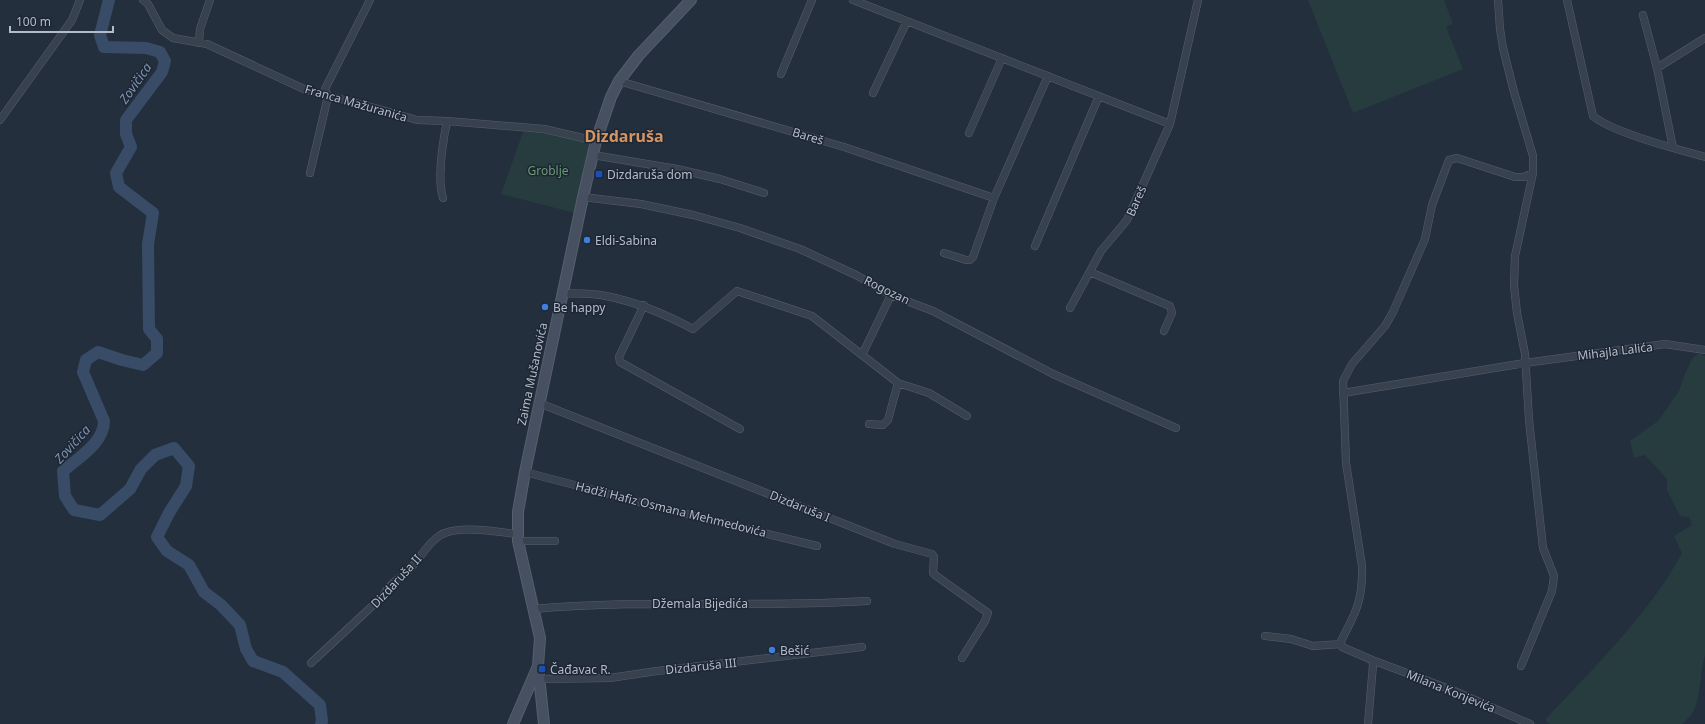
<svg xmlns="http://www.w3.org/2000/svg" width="1705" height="724" viewBox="0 0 1705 724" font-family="'Noto Sans',sans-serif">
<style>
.green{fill:#263c3f}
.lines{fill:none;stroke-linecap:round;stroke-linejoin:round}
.river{stroke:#394c67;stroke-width:12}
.street-casing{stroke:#565f6c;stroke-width:8}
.secondary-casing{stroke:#565f6c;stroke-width:12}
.street{stroke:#38414e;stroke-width:7}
.secondary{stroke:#465061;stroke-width:10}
.transit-dot{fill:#1a4fb4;stroke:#1d2633;stroke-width:1.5}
.shop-dot{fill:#3f7fe0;stroke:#1d2633;stroke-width:1.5}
.labels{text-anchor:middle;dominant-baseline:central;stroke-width:3;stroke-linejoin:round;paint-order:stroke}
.street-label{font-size:12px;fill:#b4bcc9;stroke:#1d2633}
.park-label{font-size:12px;fill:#6b9a76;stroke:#1d2633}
.poi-label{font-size:12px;fill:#b4bcc9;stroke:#1d2633;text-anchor:start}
.water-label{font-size:13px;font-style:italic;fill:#7c92b1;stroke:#1d2633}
.district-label{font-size:16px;font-weight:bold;fill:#d59563;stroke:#1d2633}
</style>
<rect width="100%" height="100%" fill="#242f3e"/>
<path class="green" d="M1308,0h136l9,24 -7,3 17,42 -110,44z
M523,132h15l51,11 -14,70 -74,-19z
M1700,353l5,3v299c-5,15 -4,43 -12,57 -2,4 -7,8 -11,12h-132l-5,-4c49,-53 102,-103 137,-167l-8,-17 18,-11 -3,-8 -9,-1 -13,-26v-11l-22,-24 -11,3 -4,-17 28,-20 21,-30 6,-17 8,-17z"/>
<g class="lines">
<path class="river" d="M109,0l-9,35 4,12 42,1 14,4 5,9 -3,11 -36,48v14l5,13 -15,26 3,14 34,26 -5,31 1,85 8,10v14l-14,12 -21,-5 -24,-8 -12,8 -3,12 21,49c0,22 -26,37 -41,50l2,25 9,14 26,5 30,-26 11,-20 14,-14 19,-7 15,18 -3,20 -17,27 -12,24 10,14 22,14 15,27 17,13 19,20 6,24 7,12 30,11 37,33 2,16 -1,3"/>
<defs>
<path id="street" d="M143,0l5,4 14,26 11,8 34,6 99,46 69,18 42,12 30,1 97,8 52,12
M853,0l317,124
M1498,0l2,29 3,19 11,44 19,64v17l-18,83 -1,30 3,27 8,41 4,66 14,128 11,28 -2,15 -31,75
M1567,0l26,116c15,13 59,26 80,32
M1643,15l14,53 16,80 32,9
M199,43l1,-14 10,-29
M1657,68l48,-30
M781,74l31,-74
M619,81l225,66 150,51 54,-122
M873,93l34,-72
M0,120l72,-100 8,-20
M969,133l33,-75
M593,155l84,14 43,10 44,14
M310,173l18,-77 -3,-7 45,-89
M583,197l58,7 52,11 47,13 60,21 56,26 35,20 42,16 120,63 123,54
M443,198c-6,-20 0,-57 4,-77
M1035,246l64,-150
M944,253l22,7h4l3,-3 21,-59
M1090,272l80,34 2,7 -8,18
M562,293c15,1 30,0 44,3 31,6 59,18 87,33l44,-38 75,25 86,67 31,10 38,23
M644,305l-25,52 1,5 120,67
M1070,308l31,-57 26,-31 43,-96 28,-124
M862,355l29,-60
M1343,393l182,-30 140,-19 40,6
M539,403l356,141 37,10 2,3 -1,16 2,2 53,38 -3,8 -23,37
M869,424l14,1 5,-5 10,-37
M525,472l145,38 147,36
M518,541h37
M533,609c112,-10 223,-1 334,-8
M1265,636l26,3 22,7 28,-2
M1372,660l80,30 78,34
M311,663l72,-67c8,-15 15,-15 26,-26 10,-10 17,-25 30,-34 17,-12 58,-4 78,-2
M540,679l70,-1 47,-7 205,-24
M1368,724l5,-59 -1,-5 -30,-13 -1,-6c15,-29 22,-41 21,-75l-16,-103 -3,-82 9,-17 33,-38 8,-14 32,-73 7,-34 17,-45 8,-2 58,19h9l9,-4"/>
<path id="secondary" d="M513,724l25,-58
M544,724l-6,-58 2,-28 -22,-97v-29l7,-40 58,-275 13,-56 15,-44 8,-16 20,-26 52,-55"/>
</defs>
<use href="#street" class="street-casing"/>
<use href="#secondary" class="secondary-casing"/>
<use href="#street" class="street"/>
<use href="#secondary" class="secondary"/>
</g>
<g class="transit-dot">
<rect x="595" y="170" width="8" height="8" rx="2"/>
<rect x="538" y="665" width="8" height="8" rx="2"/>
</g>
<g class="shop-dot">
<circle cx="587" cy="240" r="4"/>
<circle cx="545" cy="307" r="4"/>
<circle cx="772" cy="650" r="4"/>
</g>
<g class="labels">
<g class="street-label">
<text transform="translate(356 103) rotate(16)">Franca Mažuranića</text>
<text transform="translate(808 136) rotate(17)">Bareš</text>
<text transform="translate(1136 201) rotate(-66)">Bareš</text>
<text transform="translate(887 290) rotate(26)">Rogozan</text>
<text transform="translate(1615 351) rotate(-7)">Mihajla Lalića</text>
<text transform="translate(532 374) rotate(-78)">Zaima Mušanovića</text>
<text transform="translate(800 506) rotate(22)">Dizdaruša I</text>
<text transform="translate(671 509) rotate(14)">Hadži Hafiz Osmana Mehmedovića</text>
<text transform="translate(396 581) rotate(-47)">Dizdaruša II</text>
<text x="700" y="603">Džemala Bijedića</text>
<text transform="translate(701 666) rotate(-6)">Dizdaruša III</text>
<text transform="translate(1451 691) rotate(22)">Milana Konjevića</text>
</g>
<g class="park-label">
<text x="548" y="170">Groblje</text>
</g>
<g class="poi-label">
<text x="607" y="174">Dizdaruša dom</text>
<text x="595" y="240">Eldi-Sabina</text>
<text x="553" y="307">Be happy</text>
<text x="780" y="650">Bešić</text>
<text x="550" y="669">Čađavac R.</text>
</g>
<g class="water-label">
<text transform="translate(135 83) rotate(-55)">Zovičica</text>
<text transform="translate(72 444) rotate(-48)">Zovičica</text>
</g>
<g class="district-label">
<text x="624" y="136">Dizdaruša</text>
</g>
</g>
<path d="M10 26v6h103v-6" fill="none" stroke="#b4bcc9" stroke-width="2"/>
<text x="16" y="26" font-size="12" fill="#b4bcc9" stroke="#1d2633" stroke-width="3" paint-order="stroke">100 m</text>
</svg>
